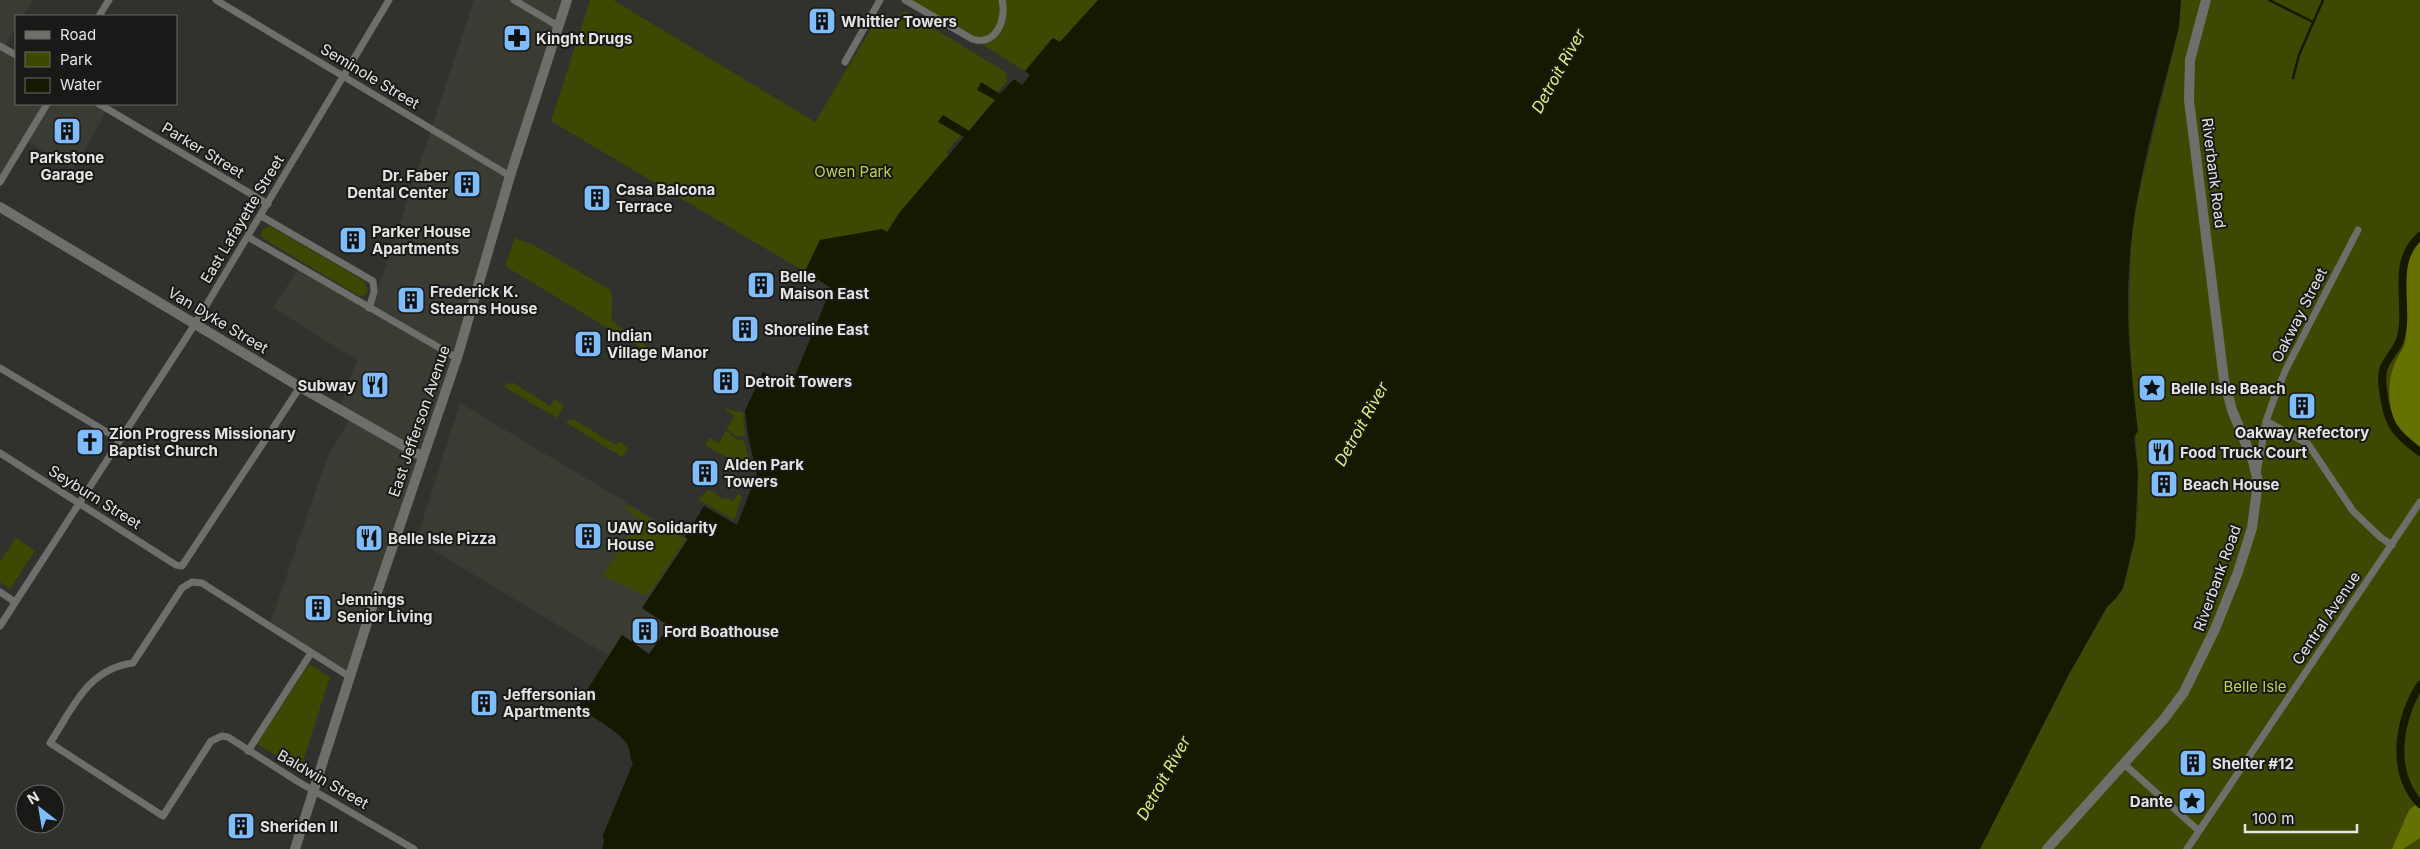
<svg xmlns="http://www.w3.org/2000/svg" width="2420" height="849" viewBox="0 0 2420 849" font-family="Inter,sans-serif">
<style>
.built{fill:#3a3b32}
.green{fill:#3f4802}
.forest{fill:#657100}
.water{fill:#151900}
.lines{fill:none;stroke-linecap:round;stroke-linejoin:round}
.stream{stroke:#151900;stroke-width:2.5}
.canal{stroke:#151900;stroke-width:8}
.street{stroke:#6e6f6b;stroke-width:7}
.secondary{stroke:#6e6f6b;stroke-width:10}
.labels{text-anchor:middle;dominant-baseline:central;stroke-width:4;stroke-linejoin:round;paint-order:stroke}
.poi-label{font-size:15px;font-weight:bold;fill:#e4e5e3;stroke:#191918;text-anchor:start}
.street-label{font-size:15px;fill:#e4e5e3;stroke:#191918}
.park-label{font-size:15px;fill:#bfd255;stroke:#191918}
.water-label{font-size:16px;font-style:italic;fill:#ddf175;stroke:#191918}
</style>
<rect width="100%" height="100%" fill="#31312e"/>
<path class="built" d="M0,0h33l-10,16h-7v11l-12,21 12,7v49h83l9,5 -35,60 -48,-29 -25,42z
M474,0h93l-217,677 -81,-51 58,-168 24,-42 -12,-7 18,-49 -84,-52 26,-41 69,40 14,-30z
M460,403l228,136 -46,69 27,18 -20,28 -27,-19 -13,21 -193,-116z"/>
<path class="green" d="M590,0h23l202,122 66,-110 13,7 11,-8 102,62 -2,4 3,3 -11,12 -16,-10 14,18 -26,31 -26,-16 -4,7 22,13 -15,17 3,2 -49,58 -13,21 -67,7 -15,32 -254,-151z
M911,0h187l-38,42 -8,-4 -27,33z
M2181,0h239v849h-440l88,-173 39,-69 10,-10 6,-9 3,-10 9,-40 3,-31v-35l-9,-148 2,-79 4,-35 44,-183z
M270,226l94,55 3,6 1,5 -7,5 -97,-58 -3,-4 1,-5z
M515,238l19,7 76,45c5,11 0,20 2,31l36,26 -2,4 -141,-85z
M506,382l4,3 2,-3 38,24 4,-7 10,6 -7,13 -53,-31z
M727,407l2,3 14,2 2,24h-10l-8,-8 8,-12 -10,-7z
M570,420h5l41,25 3,-4 9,7 -6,9 -57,-35z
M726,430l9,9 8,1 11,33 -49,-28 4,-7 10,5z
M708,490l8,3 5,6 7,-1 5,3 5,-7 4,2 -8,24 -36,-21z
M627,505l58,34 -38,57 -44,-20 36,-58 -14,-9z
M16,538l19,13 -25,38 -10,-7v-21z
M309,664l21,13 -30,93 -43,-26z"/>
<path class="forest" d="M2420,242v206c-29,-12 -36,-53 -27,-80 3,-11 12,-19 13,-31 2,-22 -7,-83 14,-95z
M2420,801v37l-17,11h-11l17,-39z"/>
<path class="water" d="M1098,0h1083l-2,27c-20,79 -45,159 -50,241 -4,54 3,109 9,163l-4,6 4,35 -3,66 -12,50 -6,9 -10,10 -39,69 -88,173h-1378l2,-8 -1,-6 30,-72c-4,-6 -2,-13 -6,-19 -7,-12 -34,-26 -46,-35l-1,-8 42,-66 27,19 20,-28 -27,-18 46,-69 -3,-2 19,-31 33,19 20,-51 -9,-38 -3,-25 18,-39 27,16 35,-85 9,-13 -29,-19 15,-31 62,-11 5,3 13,-20 64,-75 -26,-15 5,-7 26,16 26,-31 -18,-10 4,-8 19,12 14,-15 8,6 8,-10 -5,-4 28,-33 7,4z"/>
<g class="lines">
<path class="stream" d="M2269,0l44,22
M2293,78l6,-23 24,-55"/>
<path class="canal" d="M2420,236c-26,23 -15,57 -17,87 -2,26 -9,24 -19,44 -3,7 -2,15 -1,23 4,33 10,42 37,62
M2420,685c-22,36 -30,87 0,119"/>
<path class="street" d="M216,0l294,176
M514,0l44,26
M905,0l67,39c24,8 35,-20 30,-39
M99,16l10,-16
M0,46l16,9
M845,62l35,-62
M99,104l169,100
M0,182l47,-78
M261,216l112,65 1,11 -5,16
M248,237l209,121
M0,368l120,72
M2266,421l42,23 45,67 27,26 12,8
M0,453l176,112 6,1 118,-179
M2257,473l9,-52 9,-25 11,-27 72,-139
M0,592l15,10
M0,626l195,-302 194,-324
M350,677l-148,-94 -10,-1 -10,6 -49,75c-46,6 -60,45 -83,80l113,73 48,-75 11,-5 6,1 69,44 117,68
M248,751l63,-98
M2124,764l75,67
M2187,849l233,-347"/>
<path class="secondary" d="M0,207l300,180 123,70
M295,849l78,-245 84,-246 53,-182 57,-176
M2047,849l117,-130 20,-27 31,-63 23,-57 14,-44 6,-46 -5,-21 -21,-51 -8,-30 -35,-280 1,-40 16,-60"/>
</g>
<defs>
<symbol id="building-square" viewBox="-11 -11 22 22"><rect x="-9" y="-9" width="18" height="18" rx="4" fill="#7fbdfa" stroke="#191918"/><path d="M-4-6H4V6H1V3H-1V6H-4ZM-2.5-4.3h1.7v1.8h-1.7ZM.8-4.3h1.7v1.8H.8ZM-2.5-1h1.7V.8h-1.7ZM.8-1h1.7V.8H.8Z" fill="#111"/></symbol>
<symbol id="pharmacy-square" viewBox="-11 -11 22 22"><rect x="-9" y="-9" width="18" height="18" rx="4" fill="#7fbdfa" stroke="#191918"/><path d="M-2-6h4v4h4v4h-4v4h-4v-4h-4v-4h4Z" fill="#111"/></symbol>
<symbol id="restaurant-square" viewBox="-11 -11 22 22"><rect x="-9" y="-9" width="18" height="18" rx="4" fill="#7fbdfa" stroke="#191918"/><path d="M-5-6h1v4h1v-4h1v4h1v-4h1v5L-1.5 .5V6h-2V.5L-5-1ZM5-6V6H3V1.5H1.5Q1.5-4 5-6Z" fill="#111"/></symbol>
<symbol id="sight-square" viewBox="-11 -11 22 22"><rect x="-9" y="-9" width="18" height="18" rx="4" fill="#7fbdfa" stroke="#191918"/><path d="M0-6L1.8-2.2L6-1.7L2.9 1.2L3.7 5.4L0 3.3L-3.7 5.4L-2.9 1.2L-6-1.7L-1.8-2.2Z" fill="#111"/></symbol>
<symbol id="church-square" viewBox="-11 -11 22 22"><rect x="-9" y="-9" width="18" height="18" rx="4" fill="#7fbdfa" stroke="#191918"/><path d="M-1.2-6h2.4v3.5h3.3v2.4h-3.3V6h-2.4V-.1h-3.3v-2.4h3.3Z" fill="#111"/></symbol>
</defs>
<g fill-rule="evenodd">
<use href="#building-square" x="806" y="5" width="32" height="32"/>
<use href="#pharmacy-square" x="501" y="22" width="32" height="32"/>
<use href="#building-square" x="51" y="115" width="32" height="32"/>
<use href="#building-square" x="451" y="168" width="32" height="32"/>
<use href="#building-square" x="581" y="182" width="32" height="32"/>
<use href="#building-square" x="337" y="224" width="32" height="32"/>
<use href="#building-square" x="745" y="269" width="32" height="32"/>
<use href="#building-square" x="395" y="284" width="32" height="32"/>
<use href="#building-square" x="729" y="313" width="32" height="32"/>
<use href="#building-square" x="572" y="328" width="32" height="32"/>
<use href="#building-square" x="710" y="365" width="32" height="32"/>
<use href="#restaurant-square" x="359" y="369" width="32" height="32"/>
<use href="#sight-square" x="2136" y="372" width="32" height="32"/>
<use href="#building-square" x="2286" y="390" width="32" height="32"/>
<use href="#church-square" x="74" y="426" width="32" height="32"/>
<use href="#restaurant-square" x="2145" y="436" width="32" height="32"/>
<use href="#building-square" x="689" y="457" width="32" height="32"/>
<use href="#building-square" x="2148" y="468" width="32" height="32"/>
<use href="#building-square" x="572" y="520" width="32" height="32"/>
<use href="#restaurant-square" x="353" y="522" width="32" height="32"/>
<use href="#building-square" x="302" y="592" width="32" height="32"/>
<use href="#building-square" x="629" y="615" width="32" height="32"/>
<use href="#building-square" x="468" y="687" width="32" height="32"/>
<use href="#building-square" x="2177" y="747" width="32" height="32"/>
<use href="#sight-square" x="2176" y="785" width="32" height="32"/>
<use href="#building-square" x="225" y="810" width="32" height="32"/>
</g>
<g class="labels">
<g class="poi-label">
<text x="841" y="21">Whittier Towers</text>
<text x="536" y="38">Kinght Drugs</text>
<text x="67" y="157" text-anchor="middle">Parkstone<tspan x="67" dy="17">Garage</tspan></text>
<text x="448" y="175" text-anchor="end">Dr. Faber<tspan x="448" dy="17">Dental Center</tspan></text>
<text x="616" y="189">Casa Balcona<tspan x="616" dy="17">Terrace</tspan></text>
<text x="372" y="231">Parker House<tspan x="372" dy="17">Apartments</tspan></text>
<text x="780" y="276">Belle<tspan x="780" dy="17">Maison East</tspan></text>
<text x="430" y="291">Frederick K.<tspan x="430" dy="17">Stearns House</tspan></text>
<text x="764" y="329">Shoreline East</text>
<text x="607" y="335">Indian<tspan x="607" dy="17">Village Manor</tspan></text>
<text x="745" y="381">Detroit Towers</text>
<text x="356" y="385" text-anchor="end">Subway</text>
<text x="2171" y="388">Belle Isle Beach</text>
<text x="2302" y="432" text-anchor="middle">Oakway Refectory</text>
<text x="109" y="433">Zion Progress Missionary<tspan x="109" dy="17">Baptist Church</tspan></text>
<text x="2180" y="452">Food Truck Court</text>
<text x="724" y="464">Alden Park<tspan x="724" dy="17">Towers</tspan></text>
<text x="2183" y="484">Beach House</text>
<text x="607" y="527">UAW Solidarity<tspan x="607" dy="17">House</tspan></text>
<text x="388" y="538">Belle Isle Pizza</text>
<text x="337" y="599">Jennings<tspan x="337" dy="17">Senior Living</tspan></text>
<text x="664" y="631">Ford Boathouse</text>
<text x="503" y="694">Jeffersonian<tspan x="503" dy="17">Apartments</tspan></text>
<text x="2212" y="763">Shelter #12</text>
<text x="2173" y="801" text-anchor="end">Dante</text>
<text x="260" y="826">Sheriden II</text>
</g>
<g class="street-label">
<text transform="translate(370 76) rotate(31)">Seminole Street</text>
<text transform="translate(203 150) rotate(31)">Parker Street</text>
<text transform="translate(2214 173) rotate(83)">Riverbank Road</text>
<text transform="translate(242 219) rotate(-59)">East Lafayette Street</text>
<text transform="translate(2299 315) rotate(-63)">Oakway Street</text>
<text transform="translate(218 320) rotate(31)">Van Dyke Street</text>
<text transform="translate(419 421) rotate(-71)">East Jefferson Avenue</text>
<text transform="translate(95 497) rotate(32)">Seyburn Street</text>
<text transform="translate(2217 578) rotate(-70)">Riverbank Road</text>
<text transform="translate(2326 618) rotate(-56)">Central Avenue</text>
<text transform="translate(323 779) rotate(30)">Baldwin Street</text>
</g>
<g class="park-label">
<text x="853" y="171">Owen Park</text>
<text x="2255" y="686">Belle Isle</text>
</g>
<g class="water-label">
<text transform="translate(1558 71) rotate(-61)">Detroit River</text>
<text transform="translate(1361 424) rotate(-61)">Detroit River</text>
<text transform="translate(1163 778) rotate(-61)">Detroit River</text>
</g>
</g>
<rect x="15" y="15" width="162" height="90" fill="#191918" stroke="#6a6b69"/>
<rect x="25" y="31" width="25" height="8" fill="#6e6f6b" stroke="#6a6b69"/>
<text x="60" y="40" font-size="15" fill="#e4e5e3">Road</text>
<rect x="25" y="52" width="25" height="15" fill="#3f4802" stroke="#6a6b69"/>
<text x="60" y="65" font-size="15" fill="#e4e5e3">Park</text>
<rect x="25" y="78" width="25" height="15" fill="#151900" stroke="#6a6b69"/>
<text x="60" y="90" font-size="15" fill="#e4e5e3">Water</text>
<g transform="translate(40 809) rotate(329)"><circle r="24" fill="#191918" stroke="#6a6b69"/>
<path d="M0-4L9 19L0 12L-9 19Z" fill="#7fbdfa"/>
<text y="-8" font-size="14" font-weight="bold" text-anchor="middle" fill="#e4e5e3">N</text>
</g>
<path d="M2245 824v8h112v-8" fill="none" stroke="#e4e5e3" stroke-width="2.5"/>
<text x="2252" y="824" font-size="15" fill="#e4e5e3" stroke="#191918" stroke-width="4" paint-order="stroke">100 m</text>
</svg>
